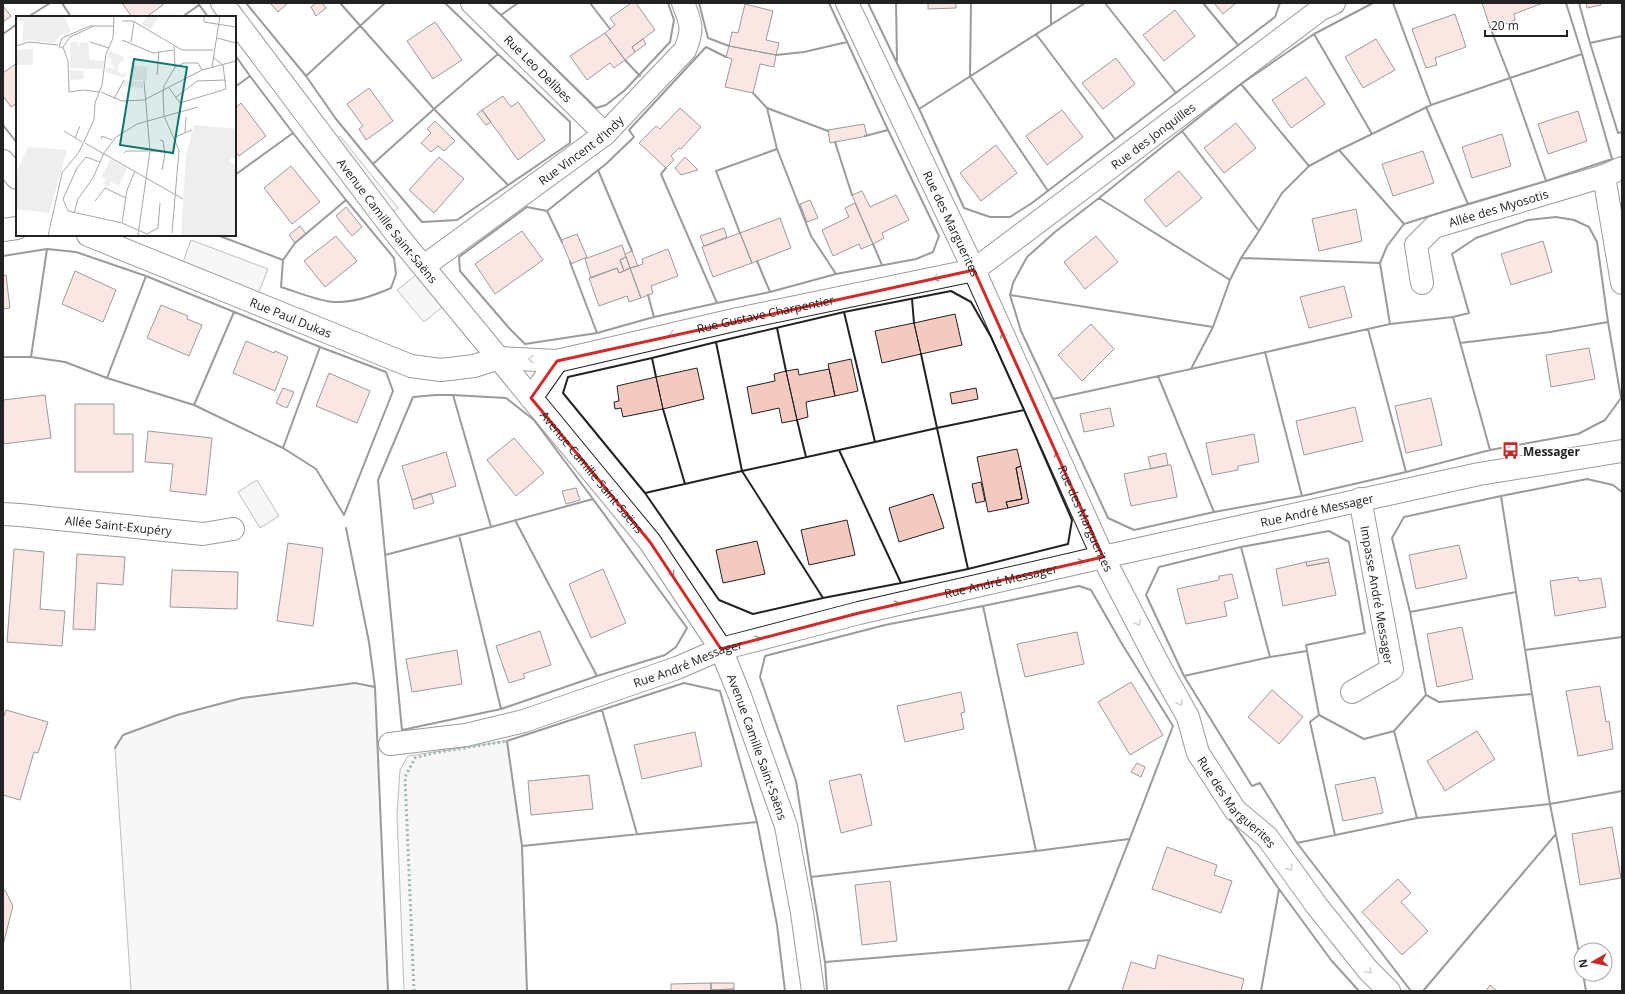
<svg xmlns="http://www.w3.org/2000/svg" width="1625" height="994" viewBox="0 0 1625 994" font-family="'Open Sans',sans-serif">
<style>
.green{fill:#eee;stroke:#6f6f6f}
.parking{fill:#ededed;stroke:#6f6f6f}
.building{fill:#f3c9c0;stroke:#222}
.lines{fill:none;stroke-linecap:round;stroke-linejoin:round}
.street-casing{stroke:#222;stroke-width:24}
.street{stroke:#fff;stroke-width:22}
.hedge{stroke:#2f5e38;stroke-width:3;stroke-dasharray:2 3;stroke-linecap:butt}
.wall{stroke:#222;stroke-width:2}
.oneway{stroke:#9c9c9c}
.marked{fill:none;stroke:#d62828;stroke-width:3;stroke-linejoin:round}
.labels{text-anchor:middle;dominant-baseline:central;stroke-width:3;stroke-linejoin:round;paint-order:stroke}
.street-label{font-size:12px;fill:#222;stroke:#fff}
.poi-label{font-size:12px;font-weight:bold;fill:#222;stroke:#fff;text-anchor:start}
.inset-road{fill:none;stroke:#a7a7a7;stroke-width:1}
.view{fill:#0f766e;fill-opacity:0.15;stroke:#0f766e;stroke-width:2}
.inset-edge{fill:none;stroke:#222;stroke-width:2}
</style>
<rect width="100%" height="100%" fill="#fff"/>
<path class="green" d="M355,683l20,4 13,304h-257l-16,-243 8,-13 55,-20 64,-17z
M507,741l15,105 5,145h-123l-7,-176 3,-45 8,-14z"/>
<path class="parking" d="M340,136l58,72 -7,6 -58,-72z
M191,240l77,29 -10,25 -76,-29z
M416,275l26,32 -18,15 -27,-32z
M257,480l22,36 -19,12 -22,-36z"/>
<path class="building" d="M122,3h40l1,2 -17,12h-14z
M270,3h18l-10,9z
M316,3h6l4,5 -10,8 -5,-9z
M631,3h5l19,27 -23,17 3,5 -10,8 -20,-27 10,-8 -5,-7z
M928,3h28v5l-28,1z
M1214,3h22l-13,11z
M1482,3h61l-29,11 1,6 -24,10z
M1586,3h14l1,2 -14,3z
M745,4l28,7 -7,29 13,3 -3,12 -47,-9 3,-14 6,1z
M3,6l8,10 -8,6z
M1175,10l20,26 -31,25 -21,-26z
M1455,14l11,33 -31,11 2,7 -11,3 -14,-39z
M435,22l27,38 -29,19 -26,-38z
M605,33l20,27 -11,8 -4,-5 -23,17 -17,-24z
M643,39l3,5 -11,8 -3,-5z
M1376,39l19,31 -32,18 -18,-31z
M729,46l47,9 -2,12 -14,-3 -7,29 -28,-6 7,-28 -6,-2z
M1116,58l19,26 -32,25 -21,-26z
M17,63v40l-6,4 -8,-11v-23z
M1306,77l19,27 -34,24 -19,-28z
M369,88l24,33 -27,19 -7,-11 4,-3 -16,-22z
M503,96l8,11 7,-5 27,38 -27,20 -36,-50z
M241,103l25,33 -27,20 -4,-5v-43z
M680,108l21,19 -20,22 -2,-1 -8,8 3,4 -8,8 -27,-25 17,-17 4,3z
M482,110l9,12 -5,3 -9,-11z
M1062,110l21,27 -36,28 -21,-29z
M1578,111l9,30 -39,13 -10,-30z
M435,121l20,20 -11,10 -6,-5 -7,6 -10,-9 10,-10 -4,-4z
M1236,123l20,25 -32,25 -20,-25z
M864,124l3,12 -37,7 -2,-13z
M1502,134l9,32 -39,12 -10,-31z
M996,145l21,28 -36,28 -21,-28z
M1423,151l11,32 -41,13 -11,-32z
M439,157l25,22 -30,34 -25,-23z
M685,157l13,13 -17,5 -6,-7z
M291,166l29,36 -28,22 -28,-36z
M1179,171l23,27 -36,29 -22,-27z
M862,191l8,16 26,-12 13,25 -27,13 2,5 -11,6 -21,-49z
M810,200l8,18 -11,4 -7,-18z
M855,203l18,41 -12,5 -2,-5 -26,12 -11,-26 27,-13 -4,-9z
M346,207l16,20 -10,9 -16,-20z
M1356,209l6,32 -43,10 -7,-32z
M780,218l11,30 -39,15 -12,-30z
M300,226l6,8 -11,9 -6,-8z
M724,228l3,9 -23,9 -4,-10z
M522,231l21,29 -48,34 -20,-30z
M740,233l12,30 -39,14 -11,-30z
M577,234l10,23 -16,7 -10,-24z
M336,236l21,25 -32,26 -21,-26z
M1096,236l22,26 -33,27 -21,-27z
M1543,241l9,31 -41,13 -10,-31z
M622,245l4,12 -6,3 4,11 -5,2 -2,-5 -26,10 -6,-19z
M668,249l10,27 -27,10 2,7 -12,5 -11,-30 13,-4 -1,-5z
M632,251l6,15 -8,2 -5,-14z
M626,257l4,11 -6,3 -4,-11z
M617,268l2,5 11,-5 11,30 -12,4 -2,-6 -28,10 -10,-28z
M75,271l41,19 -13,32 -41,-18z
M6,275l4,33 -7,1v-33z
M1344,286l8,31 -43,11 -9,-31z
M161,305l27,11 -1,3 15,6 -13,31 -42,-18z
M955,314l7,31 -41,9 -7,-31z
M914,323l7,31 -39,9 -7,-32z
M1091,324l23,25 -32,32 -24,-26z
M246,341l28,12 1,-2 13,6 -13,34 -42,-18z
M1589,348l6,31 -44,8 -5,-32z
M851,359l7,32 -23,5 -7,-32z
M697,368l7,31 -41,10 -7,-32z
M798,369l1,6 30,-6 6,27 -29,6 2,15 -11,3 -11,-49z
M786,371l11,49 -15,3 -3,-15 -27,6 -5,-27 28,-6 -1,-7z
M329,373l41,18 -13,32 -41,-17z
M656,377l7,32 -40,8 -2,-9 -6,1 -1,-7 5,-1 -2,-15z
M283,388l11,4 -7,16 -11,-5z
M976,388l2,11 -26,5 -2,-11z
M45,395l6,43 -48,6v-44z
M1431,398l11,47 -36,8 -11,-47z
M75,404h39v30h19v38h-58z
M1355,407l8,34 -59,14 -8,-34z
M1110,408l4,18 -30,6 -4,-18z
M148,431l64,7 -6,57 -36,-4 3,-27 -28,-2z
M1254,434l5,28 -21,4v4l-26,5 -6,-32z
M514,438l30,35 -28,23 -29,-36z
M1017,449l4,17 -5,2 6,31 -16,3 2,6 -20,4 -11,-55z
M446,452l10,34 -44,14 -10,-34z
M1166,453l2,12 -17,4 -3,-12z
M1168,465h3l6,32 -46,9 -7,-32z
M1021,466l8,37 -21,5 -2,-6 16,-3 -6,-31z
M981,482l4,19 -9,2 -4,-19z
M576,488l4,12 -14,4 -4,-13z
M431,493l3,10 -20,6 -2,-9z
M933,494l11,34 -45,14 -10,-34z
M847,520l8,35 -46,10 -8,-35z
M757,541l8,33 -42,9 -7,-33z
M288,543l35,5 -10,78 -36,-5z
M1459,545l8,33 -51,11 -7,-34z
M14,549l30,3 -4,57 25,2 -3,35 -55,-4z
M77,554l48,3 -2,28 -26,-2 -2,47 -22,-1z
M1328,558l1,4 -22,4 -1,-4z
M1306,562l1,4 22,-4 7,33 -53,11 -7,-37z
M603,569l23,54 -35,15 -22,-54z
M172,570l66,2 -1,37 -67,-2z
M1232,574l6,24 -14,4 3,14 -41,8 -9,-35 42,-9v-4z
M1578,577l1,4 22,-3 5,29 -51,9 -5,-35z
M1462,627l11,52 -36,8 -10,-53z
M540,631l11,34 -28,9 2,4 -16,5 -13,-37z
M1077,632l7,32 -59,13 -8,-33z
M457,650l5,34 -50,8 -6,-33z
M1131,682l32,53 -33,20 -32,-53z
M1600,686l6,36 3,-1 4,28 -35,7 -12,-65z
M1272,690l31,27 -24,27 -31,-27z
M961,692l4,20 -4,1 3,16 -59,13 -8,-36z
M6,710l42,12 -10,31 -4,-1 -14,48 -17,-5v-77z
M1477,731l18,28 -50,32 -18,-30z
M695,732l7,34 -60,13 -8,-34z
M1137,763l8,4 -4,10 -10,-5z
M861,774l11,51 -31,8 -12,-52z
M589,775l4,34 -62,6 -3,-34z
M1375,777l8,36 -40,8 -8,-36z
M1612,827l9,51 -41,7 -8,-51z
M1167,847l50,18 -3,10 18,6 -11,32 -69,-24z
M1398,879l13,14 -10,9 27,29 -26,24 -40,-43z
M890,881l7,60 -35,4 -7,-60z
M3,890h2l8,16 -10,39z
M1158,955l86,24 -3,12h-119l9,-29 24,7z
M711,983h23v6l-23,1z
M711,983v7l23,-1v2h-63v-7z
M1490,985l7,6h-11z"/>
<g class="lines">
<defs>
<g id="street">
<path d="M222,3l11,14"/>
<path id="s1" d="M472,3l133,131"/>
<path id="s2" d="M847,3l127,267 129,287 58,112 27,48 10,36 37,57 32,27 50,69 51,64 21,21"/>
<path id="s3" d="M235,20l163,216 252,306 71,107 19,47 46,130 16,87 11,78"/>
<path d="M3,161l14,17"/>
<path d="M1604,176l18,107"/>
<path d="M3,230l14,-2"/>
<path id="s4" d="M88,235l323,131 30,4 33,-4 25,-8 58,3 181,-42 236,-49 347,-261 13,-6"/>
<path id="s5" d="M424,266l181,-132 80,-84c9,-21 6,-27 -2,-47"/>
<path id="s6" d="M1422,283l-6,-38 18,-18 170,-51 18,-8"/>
<path d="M531,398l26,-37"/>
<path id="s7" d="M3,514l17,1 183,19 30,-5"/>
<path d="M1352,692l40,-23 -32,-170"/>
<path id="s8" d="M390,744l76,-9 58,-14 153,-53 44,-19 138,-36 244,-56 376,-83 143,-23"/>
</g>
</defs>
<use href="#street" class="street-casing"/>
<use href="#street" class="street"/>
<path class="hedge" d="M414,991l-9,-214 10,-19 19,-5 73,-12"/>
<path class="wall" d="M62,3l9,14
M198,3l10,14
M246,3l60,73
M340,3l94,106 74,76
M445,3l53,51
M488,3l13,12
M518,3l-17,12 95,93 10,-3 19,-15 45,-48 4,-22 -6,-17
M590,3l20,26
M699,3l9,35 21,8
M829,3l59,127 -23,6
M868,3l54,112 42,93 26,9h20l22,-14 243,-186 5,-14
M896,3l1,58
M971,3l-1,73 78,115
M1051,3v21
M1105,3l71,90
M1203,3l35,42
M1579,3l11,40
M28,17l22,-14
M182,17l17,-12
M1490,27l20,51 72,-24 -16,-51
M3,34l14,-10
M1036,34l79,105
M1314,34l59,-31
M1622,36l-32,7 28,90 4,-1
M498,54l72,68v21l-113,77 -35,2 -49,-58 61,-55z
M235,55l15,21
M776,55l28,-3 43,-10
M625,60l15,16
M1241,84l73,-50 58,100 -33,16
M235,87l15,-11 43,57
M753,93l14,15 61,23
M1431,105l79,-27 36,103 -78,23
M919,109l166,-106
M3,125l14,18
M1182,131l59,-47 68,82 -27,27 -23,38
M1372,134l59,-29 -38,-102
M835,142l17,53
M373,164l-37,-45 -30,-43 79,-73
M1309,166l30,-16 65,74 -17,22 -7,17
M598,170l34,81
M235,175l58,-42 53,67
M1546,181l66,-22 -30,-105
M1099,198l83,-67 77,100 -18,27
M346,200l48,58 2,16 -5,14c-18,8 -37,15 -57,14 -13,0 -40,-11 -53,-15l2,-27 12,-17z
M547,211l-20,-4 -68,50 1,14 49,57 16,16 72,-11
M1404,224l64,-20 -42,-97
M740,233l-24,-62 61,-22 -10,-41
M217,235l66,25
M562,242l-15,-31 60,-48 27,-26 -5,-7 77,-83 20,10
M873,244l9,21
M3,256l44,-7
M570,262l27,71 57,-16 -6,-22
M836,274l80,-15 17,-7 6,-16 -51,-106
M146,276l-39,102 -42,-16 -34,-5 16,-108 29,3 70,24 174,71 66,25 7,19 -49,124
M770,292l66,-18 -25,-38 -34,-87
M1010,295l203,32 17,-47 -131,-82 -44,34 -28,25 -14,26 -3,12 11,36 32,68 138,-30 22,-42
M912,299l2,24
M717,303l53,-11 -13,-31
M234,312l-40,93 89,43 37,-101
M654,317l63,-14 -56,-129 5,-6
M1453,317l16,-4 -17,-59 24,-16 52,-18 28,-3 18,3 15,7 8,15 11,80
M1390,324l63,-7 37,133 -84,22
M777,328l9,43
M1460,343l90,-11 58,-10 13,76 -16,22 -27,14 -88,16
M921,354l16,74 87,-18 -33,-73 -20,-35 -20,-11 -107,21 31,130 62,-14 31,141 100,-25 4,-24 -48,-110
M3,357h28
M652,358l64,-16
M1191,369l199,-45 -10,-61 -139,-5 -11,22
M107,378l87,27
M453,395l53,3 28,22 59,79 -102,28
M1053,399l55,119 26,12 80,-18 -56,-136
M663,409l22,75
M797,420l9,37
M875,442l-36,8 62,133 67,-14
M283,448l33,21 28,46
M839,450l-97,21 -26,-129 128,-30
M645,493l-82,-100 5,-16 84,-19 4,19
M1302,496l104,-24 -38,-143
M1214,512l88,-16 -37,-144
M515,520l82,156 68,-21 11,-8 11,-19 -94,-129
M346,528l23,114 6,45
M459,535l42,174 96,-33
M1241,547l-82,20 -13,28 38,81 86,-19
M385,555l106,-28 -38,-132h-17l-23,2 -35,83 24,250 99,-21
M1516,592l-106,20 16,83 13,7 93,-8 -31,-198 86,-17 26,6 9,7
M823,598l-70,16 -34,-14 -74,-107 97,-22 81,127 78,-15
M983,606l-98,19 -120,31 -5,21 36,104 15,96 225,-26
M1410,612l-18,-74 12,-21 97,-21
M1525,650l97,-13
M1307,651l-37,6 -29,-110 88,-16 20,11 16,91 -59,12 1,6 12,64 45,24 30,-8 32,-36
M1184,676l68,110 8,-3 37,60 120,-25
M602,710l35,124
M1319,715l-9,7 25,113
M1394,731l23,87 133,-14 -18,-110
M115,748l8,-13 54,-20 65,-17 113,-15 20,4 13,304
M1230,819l49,70
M1297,843l114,148
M522,846l-15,-105 177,-58 36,8 37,131
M811,877l14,85 265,-22
M825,962l2,29
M1581,963l-31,-159 72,-13
M1583,974l3,17
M527,991l-5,-145 235,-24 20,103 8,66
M1068,991c38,-87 71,-177 105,-265l-51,-82 -31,-54 -12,-4 -96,20 53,245 93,-12
M1261,991l18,-102 52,71 28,31
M1423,991l133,-157"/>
</g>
<defs><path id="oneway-chevron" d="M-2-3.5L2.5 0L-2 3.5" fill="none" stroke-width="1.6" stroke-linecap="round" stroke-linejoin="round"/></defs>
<g class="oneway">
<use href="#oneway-chevron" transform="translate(936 278) rotate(168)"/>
<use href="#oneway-chevron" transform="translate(672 334) rotate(167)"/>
<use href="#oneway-chevron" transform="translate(1003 335) rotate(-114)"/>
<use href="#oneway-chevron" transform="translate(531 359) rotate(-177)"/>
<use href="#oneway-chevron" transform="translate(1057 454) rotate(-114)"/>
<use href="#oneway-chevron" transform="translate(1081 562) rotate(-13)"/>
<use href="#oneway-chevron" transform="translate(672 574) rotate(56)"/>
<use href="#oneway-chevron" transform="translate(897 604) rotate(-13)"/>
<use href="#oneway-chevron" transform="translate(1138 623) rotate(63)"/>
<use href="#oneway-chevron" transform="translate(758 639) rotate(-15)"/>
<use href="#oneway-chevron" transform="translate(1180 703) rotate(60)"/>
<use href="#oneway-chevron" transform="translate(1290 868) rotate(54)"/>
<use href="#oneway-chevron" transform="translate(1369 971) rotate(47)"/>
</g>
<path d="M0 0H1625V994H0ZM974,270l129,287 -244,56 -138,36 -71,-107 -119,-144 26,-37z" fill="#fff" fill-opacity=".55" fill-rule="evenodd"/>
<path class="marked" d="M974,270l129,287 -244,56 -138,36 -71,-107 -119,-144 26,-37z"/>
<defs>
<symbol id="bus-bare" viewBox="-9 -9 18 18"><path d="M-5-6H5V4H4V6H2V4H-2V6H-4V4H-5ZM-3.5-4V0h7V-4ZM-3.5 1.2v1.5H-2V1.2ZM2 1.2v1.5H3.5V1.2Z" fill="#c62828" stroke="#fff" stroke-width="2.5" paint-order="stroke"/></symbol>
</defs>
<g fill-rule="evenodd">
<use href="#bus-bare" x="1498" y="438" width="25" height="25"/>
</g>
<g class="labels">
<g class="street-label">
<text stroke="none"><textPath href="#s1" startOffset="93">Rue Leo Delibes</textPath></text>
<text stroke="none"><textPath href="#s4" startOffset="1147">Rue des Jonquilles</textPath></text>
<text stroke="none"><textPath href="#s5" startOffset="195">Rue Vincent d'Indy</textPath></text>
<text stroke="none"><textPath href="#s6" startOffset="131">Allée des Myosotis</textPath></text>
<text stroke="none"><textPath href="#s3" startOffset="252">Avenue Camille Saint-Saëns</textPath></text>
<text stroke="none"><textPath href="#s2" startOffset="244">Rue des Marguerites</textPath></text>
<text stroke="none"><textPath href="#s4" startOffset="710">Rue Gustave Charpentier</textPath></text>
<text stroke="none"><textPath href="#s4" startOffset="219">Rue Paul Dukas</textPath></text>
<text stroke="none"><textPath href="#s3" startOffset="576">Avenue Camille Saint-Saëns</textPath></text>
<text stroke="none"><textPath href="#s8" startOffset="958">Rue André Messager</textPath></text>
<text stroke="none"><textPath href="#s2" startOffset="568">Rue des Marguerites</textPath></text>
<text stroke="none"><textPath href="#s7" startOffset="116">Allée Saint-Exupéry</textPath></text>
<text stroke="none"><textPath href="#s8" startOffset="634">Rue André Messager</textPath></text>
<text transform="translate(1377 595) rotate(80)">Impasse André Messager</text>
<text stroke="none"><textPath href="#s8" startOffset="310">Rue André Messager</textPath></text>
<text stroke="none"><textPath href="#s3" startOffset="900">Avenue Camille Saint-Saëns</textPath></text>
<text stroke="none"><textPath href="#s2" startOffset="892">Rue des Marguerites</textPath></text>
</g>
<g class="poi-label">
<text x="1523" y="451">Messager</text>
</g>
</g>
<g transform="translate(16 16)">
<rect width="220" height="220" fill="#fff"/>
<path d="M0,0h48l7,16 -10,3 -7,8 -26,-3 -6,2 2,-21 -8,-1zM131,0h12l-8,13 -9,-5zM54,26h7l-1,6 2,-6 1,8 1,-8 8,1 2,17 14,1 -1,8 -33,-1zM17,33v16h-17v-15zM93,35l15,6v4l-5,2 -1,8 4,4 5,-3 -3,6 -19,-6 2,-5 10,3 -6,-6 1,-5 -5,-2zM115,49l16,2v14l-18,-2zM54,54l13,1 1,8 -14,1zM109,64l18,2v6l-21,-2zM178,109l42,4v27l-1,2 -4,-1 -2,5 7,3 -1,70 -54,1 5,-80zM12,131l39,3 -18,63 -33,-4v-36zM94,143l17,9 -8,18 -8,-4 -2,5 -6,-3 3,-5 -4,-2z" fill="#eee"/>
<path class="inset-road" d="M188,0v6l32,5M106,5h11l49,29h31M78,10l-24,11 -7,10h-4l3,-9 28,-12h23M201,22l19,5M106,24l31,13 20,-3M74,26l19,6M115,26l3,-20M0,30l13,-4 29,3M47,31l5,14 1,31 14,-2 16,2M159,51l9,-4h14l4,7M196,51l8,-51M141,59l2,-23M153,72l11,15 46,-14 -3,-24 -9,-7M85,76l21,9 22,-1 58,-30 34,-9M159,82l22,-17 29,-1M98,83l10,-19M48,115l18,11M169,116l1,-15M159,121l17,-7M59,122l5,-12M85,123l1,-3 10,4M144,124l3,1 2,13 -3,16M69,127l98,56M134,135h14M63,136l15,-32 1,-17 7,-18 4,-31 7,-16 1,-22M108,137l2,-2h22M84,146l-14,-5 -9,11 -14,31 5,12 54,12 25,11 11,-6 2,-25M79,185l10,-13 21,10M58,197l4,-14 15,-21 11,-25 12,-16 21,-13 61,-17M106,207l5,-33 8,-19M156,217l7,-83 -15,-34 -1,-22 1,-8 11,-19 -1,-21M122,219l12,-84 -6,-70M32,220l14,-63 17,-21"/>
<path class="view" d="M118,43l53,8 -14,86 -53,-8z"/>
<rect width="220" height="220" class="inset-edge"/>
</g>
<rect width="1625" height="994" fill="none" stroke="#222222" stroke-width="8"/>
<g transform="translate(1593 962) rotate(261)"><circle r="19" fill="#ffffff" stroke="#a7a7a7"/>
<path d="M0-3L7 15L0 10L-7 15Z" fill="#c62828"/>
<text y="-6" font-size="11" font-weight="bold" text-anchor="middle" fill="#222222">N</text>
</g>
<path d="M1485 30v6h82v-6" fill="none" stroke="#222222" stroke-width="2"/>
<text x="1491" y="30" font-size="12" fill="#222222" stroke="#ffffff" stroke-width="3" paint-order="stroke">20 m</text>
</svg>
